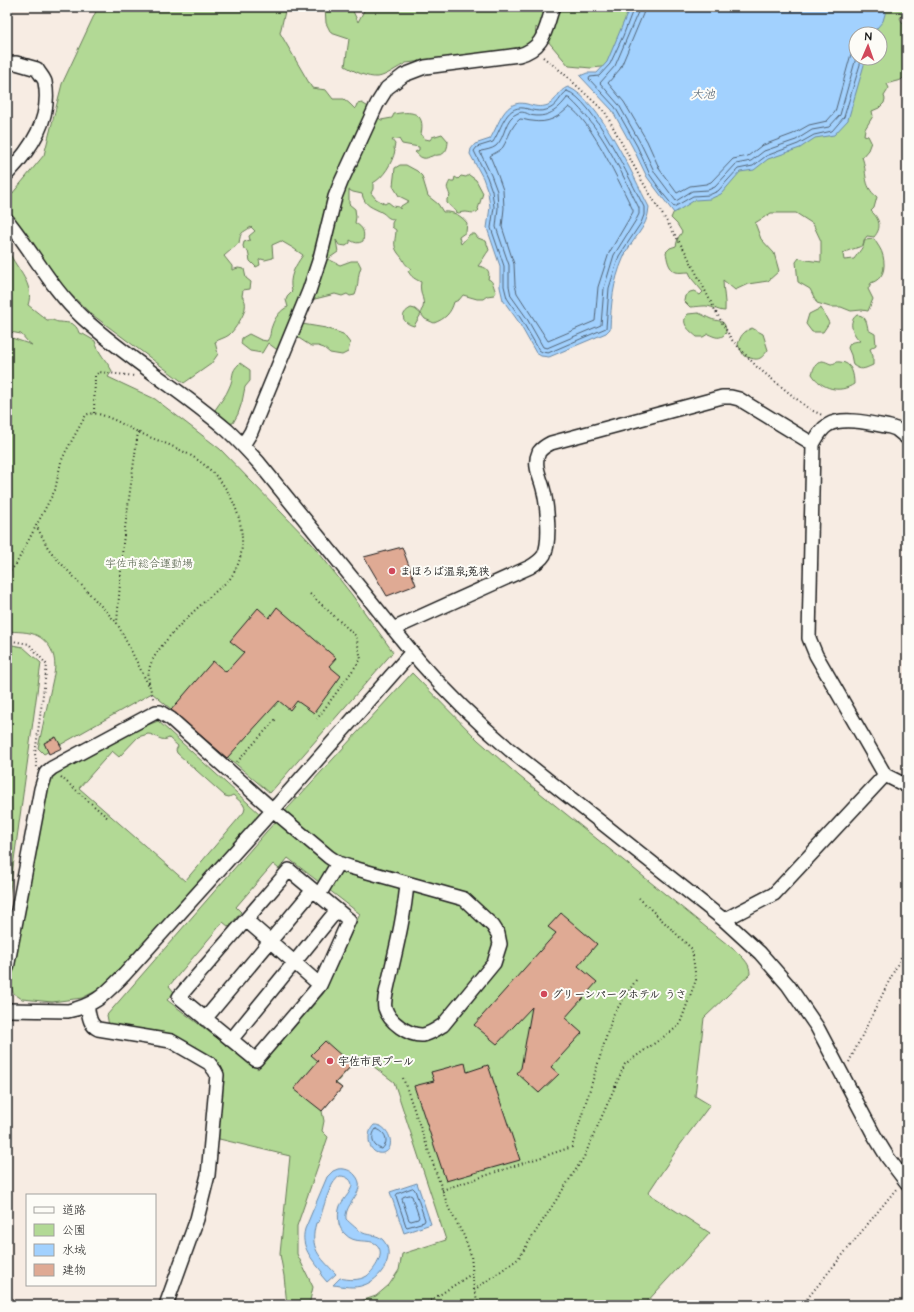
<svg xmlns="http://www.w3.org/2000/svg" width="914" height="1312" viewBox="0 0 914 1312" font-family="'Architects Daughter','Klee One',sans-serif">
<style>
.green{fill:#b2d995;stroke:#677a58;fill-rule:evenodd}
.water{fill:#a2d1fe;stroke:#6c89a4}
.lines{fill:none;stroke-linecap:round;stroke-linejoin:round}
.shore{stroke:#526476;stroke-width:1}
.building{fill:#dfaa94;stroke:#1c1c1c}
.minor-casing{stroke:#1c1c1c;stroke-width:16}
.path{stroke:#1c1c1c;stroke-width:2;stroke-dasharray:1 3;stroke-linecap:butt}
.minor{stroke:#fdfcf7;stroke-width:13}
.poi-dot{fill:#d1495b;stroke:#fdfcf7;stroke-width:1.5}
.labels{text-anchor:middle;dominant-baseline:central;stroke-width:4;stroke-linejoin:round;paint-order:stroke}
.park-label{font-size:11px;fill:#505e46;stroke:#fdfcf7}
.poi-label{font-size:11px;font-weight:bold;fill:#1c1c1c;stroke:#fdfcf7;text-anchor:start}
.water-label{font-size:12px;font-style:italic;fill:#4b5b6b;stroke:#fdfcf7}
</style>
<rect width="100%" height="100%" fill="#f7ece3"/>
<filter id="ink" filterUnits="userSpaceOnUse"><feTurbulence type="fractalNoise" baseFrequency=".025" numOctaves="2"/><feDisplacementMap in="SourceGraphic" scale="8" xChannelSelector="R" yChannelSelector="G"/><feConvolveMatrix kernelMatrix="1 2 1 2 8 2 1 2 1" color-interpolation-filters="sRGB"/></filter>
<g filter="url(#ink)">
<path class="green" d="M98,7h188l-6,26 32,55 14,2 7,9h11l6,5 5,5 2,-5 5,-1 16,10 -2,2 5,5 11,-2 2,-4c16,-3 32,-3 27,20l4,5 5,1 2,-3 10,-3 6,7c0,6 -2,14 -10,14 -4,1 -2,-1 -6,1 -4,1 -5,3 -9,2 -4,-1 -5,-4 -8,-6l4,-2v-3l-17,-3 -3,-5 -7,1 3,4 -1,4 1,3c-3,12 -11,26 -22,32v6l-2,4 5,6 9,5 3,-2 5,4 6,1 1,2 1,-3 8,-5 -10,-5 -6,-10 2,-18 5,-3h6l11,6 5,5 6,20 10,8 5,8c9,-1 18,3 24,11l-1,9 -7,5 2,7 9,-10h5l3,4 8,3 3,9c-4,5 -6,10 -11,16 8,1 13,4 10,13 6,2 5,8 8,13l-2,3 -7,1 -4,3h-6l-14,-4 -4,5 -5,2c-3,11 -9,17 -20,21l-9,-4 -4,-5 -7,12c-12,-3 -15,-12 -3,-18l4,1 6,5v-3c7,-8 -3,-18 0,-29 -6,-3 -10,-5 -13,-11l3,-3c-6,-3 -6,-5 -9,-10 -1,-2 -3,-3 -4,-5 -6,-8 -2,-15 -2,-23l-4,-3v-4l2,-4c-6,0 -7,-3 -11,-6 -10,-6 -18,-6 -21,-19l-9,-2 -4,-2v14l6,5 1,8 -1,6c8,4 10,9 8,18 -5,3 -8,2 -13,-1v3l-4,3 -7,-1 -3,-5 2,12 -10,7 12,6 11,-4h7l3,6c-4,9 -2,19 -6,28l-5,1 -3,-2 -5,2 -7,-2 -24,6 -4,15 -5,9 24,4 17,6 7,9 -2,9 -6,3 -12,-2 -6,-5 -6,-2h-7l-17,-11 -9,15 -9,-1 -8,-6 -6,10 -12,-2 -9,-7 1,-6 7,-4 12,6 6,1c5,-7 2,-8 5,-15 2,-7 9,-17 16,-19l-2,-7 2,-5 4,-4c-4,-13 3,-25 11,-36l-10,-7 -12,-7 -9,4 1,13 -8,2 -4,-1 -2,1 1,5 -4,2 -6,-6 -2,-10 -4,-2 -1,-3 1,-4 6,-2 -1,-4 6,-5 -4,-4c-10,7 -10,4 -12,16l-15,13 8,10v4l6,-2 6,1 2,9 5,4 -1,7 -7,1 -1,6c3,4 4,7 3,12 0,6 -11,23 -16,27 -4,3 -10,4 -14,7l3,12 -7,10 -27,19 -94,-70 -33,-32 -50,-72v-9l37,-45 18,-71z
M325,7h26l7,15 8,-15h282l-36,59 -21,2 -22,-2 -33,-39 -1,12 -14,10 -115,14c-8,4 -20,13 -28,14 -11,1 -24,-6 -33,-11l4,-27 -18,-6 -5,-10z
M879,7h24l1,6 -4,5 2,4 5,4v43l-4,2 1,6 -3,3 -8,2 -6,2 2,4 -5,8 1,3 -1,4 -5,5 -7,3 1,5 -8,13 -1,6 4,1 3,6 -3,8 -6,7c6,16 0,28 15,40l-3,11 -3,3c9,8 11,17 3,26l-7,-1 -3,4 -1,5c-6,4 -15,4 -20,9l1,6 10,-1c4,-6 10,-12 11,-19l9,-1c3,5 8,11 9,17 3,13 0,23 -12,27l-3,6 5,10 -5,12 -6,-1 -11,1 -10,-4h-11l-13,-4 -7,-14 -12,-7 -2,-20 3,-4 7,2 15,2v-21l-8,-17 -17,-11h-25l-16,10 6,16 13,14 5,18 -11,10 -20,3 -13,6 -12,-10c0,11 3,21 2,31 -8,0 -14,-6 -22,-5 -4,0 -8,1 -13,1l-6,-6 1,-5 5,-4 4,-1 6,4 3,-3 -11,-13 -3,-7c-4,0 -10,1 -13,0 -8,-3 -9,-14 -10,-20l4,-4 6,-2 2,-8 4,-6 -5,-8 -6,-6 5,-11 180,-149h24v-24h-9z
M469,175l7,5 7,13 -5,16 1,1c-4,5 -9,2 -14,2 -3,0 -5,1 -7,1l-11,-10v-4l3,-3c-2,-8 -5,-7 0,-15h4l1,-4 3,2 3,-3 5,1z
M7,243c1,3 1,6 2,9 8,18 26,32 19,53l19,15c8,-1 7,2 13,2 9,1 16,0 19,11l4,1 12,7c3,12 12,20 17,30l-4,6 47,22 65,50 92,95 40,51 41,57 -123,141 -118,-100 -108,61 -6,-6 16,-74c3,-15 -2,-30 -16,-38 -9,-5 -21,-4 -31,-5v-293l2,-1 23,8 -4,-3 -7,-8 -11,-2 -3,1z
M821,308l8,15 -6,9h-11l-6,-8 3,-10z
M698,313c4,1 8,4 13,6 9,3 15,0 15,14 -6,7 -11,4 -18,1l-5,3h-6c-7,-6 -18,-14 -9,-23z
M857,315c9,0 10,8 11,15l7,4 1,11 -6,4 3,7v9c-9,4 -12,6 -20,0l-2,-10 -3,-7c2,-7 5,-6 12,-7 -7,-7 -13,-19 -3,-26z
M752,328l11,6 5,16c-9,12 -11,10 -24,6l-6,-11c2,-9 5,-13 14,-17z
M822,361c3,0 6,2 9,3 3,0 6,-3 9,-2 12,0 14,13 14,22 -14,10 -33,5 -42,-10 2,-7 3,-10 10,-13z
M240,363l10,7v11l-5,6 -3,15 -4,12 -5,9 -8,1 -7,-7 -3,-7c5,-8 11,-14 14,-22 6,-12 0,-15 11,-25z
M7,644l16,3 18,16 -34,248z
M412,673l66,67 41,36 219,177c7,7 12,11 12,21l-46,44 -9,78 15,9 -30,40 -32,48 62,40 -66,72h-305l-2,-1 18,-1 21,-7 13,-11 10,-15 3,-16 44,-14 -52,-158 -29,-22 -13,5 -16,18 6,5 -20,23 2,10 -2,10 6,6 -31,89v28l16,33 -4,18h-22l-3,-29 -4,-22 10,-98 -75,-18 8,-55 -5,-14 -7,-9 -102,-34 -2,-11 159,-183zM288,858l72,56 -37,80 -65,75 -91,-69 7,-8 -5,-6 54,-64 6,5 12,-15 -5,-5 37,-43 6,5z
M158,721l102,93 -156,173 -22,11 -30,4 -30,-3 -9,-6 -2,-10 31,-181 7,-27 83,-44zM148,734c8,0 13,9 21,4l9,8 -2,4 1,3 48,43 4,1 4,-2 10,9 2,4 -1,4 -59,69 -106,-93 33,-37 7,6 19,-20z"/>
<path class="water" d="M630,7h257l-4,14 -11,13h-16v24h10l-18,62 -14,15 -19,3 -15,10 -32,11 -14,11 -14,2 -19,22 -11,5 -15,1 -21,13 -27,-36 -14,-29 -21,-38 -32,-34 7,-3h10l10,-11z
M568,87c32,13 65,89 81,120 -1,22 -19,33 -26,52 -10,23 -12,45 -13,70l-4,4 -57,24 -8,-1 -5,-3 -18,-32 -15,-21 -3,-13v-21l-13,-38 3,-21 -2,-15 -5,-14 -13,-24 1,-5 4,-5 15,-5c9,-14 14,-41 37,-35 7,2 13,4 21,1 9,-4 10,-15 20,-18z
M374,1125c16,-1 23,25 9,28 -15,3 -18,-20 -9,-28z
M338,1169c6,-1 13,1 17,6 14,16 -11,27 -9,44 4,4 13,12 17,14 7,3 14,1 20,7 14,16 -3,40 -19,45 -10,4 -21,1 -31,0l7,-7c9,2 18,3 27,-2 7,-6 20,-23 9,-32 -8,-6 -21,1 -31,-10 -3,-3 -5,-6 -6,-10 -1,-6 -1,-13 1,-18 3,-8 18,-19 9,-27 -3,-2 -5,-3 -9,-3 -11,6 -17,34 -21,46l-3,1c-7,26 3,33 20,51l-9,8 -6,-7 1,-3c-10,-13 -22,-25 -17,-43l22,-52 6,-6z
M417,1183l14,41 -27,9 -14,-41z"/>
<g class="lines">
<path class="shore" d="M634,7l-11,29 -13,28 -11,12 -9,1 -1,2 26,28 22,39 13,29 14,20 10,12 19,-11 16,-1 9,-4 20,-22 15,-3 13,-10 32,-12 16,-9 18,-4 12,-14 18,-59
M639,7l-1,5 -23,54 -15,17 19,22 22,39 14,29 21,28 16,-10 16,-1 7,-3 21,-23 15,-3 13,-10 32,-11 16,-10 17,-3 11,-12 16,-57
M645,7l-2,7 -23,55 -12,14 16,19 23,39 13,29 17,23 13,-7 16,-2 5,-2 22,-23 15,-3 13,-10 32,-12 16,-9 18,-4 8,-9 16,-58 5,-7
M567,91c26,8 64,91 77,116v8l-3,8 -22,33 -10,32 -3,40 -58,25 -6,-1 -3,-2 -18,-31 -14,-21 -3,-12v-20l-13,-38 3,-21 -2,-16 -5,-14 -13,-26 3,-4 16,-5c9,-14 13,-40 35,-33 7,2 14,3 21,0 9,-4 11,-13 18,-18z
M567,98h2c33,30 51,72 70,110v6l-3,6 -22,35 -10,33 -3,37 -54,23 -4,-1 -17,-30 -15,-21 -2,-10v-21l-13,-38 2,-19 -1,-17 -6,-16 -11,-23 1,-1c5,-1 11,-2 15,-5 10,-9 8,-28 22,-33 4,-2 9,0 12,2 17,4 28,-5 37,-17z
M569,107c21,11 52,79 64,103v2l-24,41 -11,34 -3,34 -47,20 -31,-48 -2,-8 -1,-21 -12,-37 2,-19 -1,-18 -6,-17 -7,-17c4,-3 9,-4 13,-9 6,-10 8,-21 17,-28 4,0 8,2 12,2 16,3 27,-4 37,-14z
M376,1129c9,2 14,12 6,20 -10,-2 -12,-13 -6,-20z
M413,1188l2,2 10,30 -1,2 -17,5 -1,-1 -10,-30 1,-2z
M410,1195l2,1 7,21 -1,2 -7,2 -2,-1 -7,-21 1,-2z"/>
</g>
<path class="building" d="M402,547l14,38 -29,11 -23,-39z
M277,607l59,51 -7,8 12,10 -27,37 -17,-12 -7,9 -11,-9 -52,57 -56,-48 42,-49 13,11 18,-20 -14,-11 28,-33 11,10z
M56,737l6,11 -13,6 -5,-11z
M561,913l36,31 -19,22 19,16 -32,36 17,15 -31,34 8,7 -20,19 -22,-20 4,-5 11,-61 -35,37 -23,-19 82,-92 -8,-6z
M325,1041l27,24 -17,18 7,5 -20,23 -28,-22 24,-28 -7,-6z
M465,1063l2,9 21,-7 32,95 -74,21 -32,-95 20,-5 -3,-9z"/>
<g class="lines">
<defs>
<path id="minor" d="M7,64l9,-1 21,6c2,4 7,9 8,13 7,37 -14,67 -38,92
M7,220c26,32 45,70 76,98 45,41 98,72 144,112 11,10 21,21 32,33l161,199c28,32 58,61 90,88l214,170 36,33 28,32 29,42 57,108 14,23 19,25
M907,438l-11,-9 -6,-2c-16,-3 -47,-11 -62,-2 -7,4 -11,12 -15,19l-4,194 7,17 69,120 22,11
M243,445l8,-13 58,-141 11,-33 15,-61 6,-15 20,-43 16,-35 10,-16 17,-13 21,-8 94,-12c26,-7 26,-26 34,-48
M393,629l137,-62c5,-3 11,-7 14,-12 7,-14 3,-52 -1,-67 -3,-12 -10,-23 -4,-36 3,-4 8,-7 12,-9l171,-46h9l8,2 74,45
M289,870l60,50 -29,65 -64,75 -77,-63z
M319,895l19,-32
M246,920l74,65
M724,920l50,-26 111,-119
M7,968l34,-179 5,-16 6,-5 104,-56h4l11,7 102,91 56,47 9,6 12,4 114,32 29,27 5,8 2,10 -6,19 -51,62c-6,4 -13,9 -20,10 -14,1 -34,-13 -38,-27 -1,-3 0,-7 0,-10 8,-38 19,-76 22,-115
M87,1005c2,9 2,20 11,24l73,12 38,22 6,8 2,4 -9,100 -11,44 -31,86
M7,1010l61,1c28,-6 37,-17 56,-36l149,-165 139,-158
M205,1019l108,-129
M231,1040l106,-130"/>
</defs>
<use href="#minor" class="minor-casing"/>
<path class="path" d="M543,57l19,15 43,40 37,69 44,72 30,59 16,28 25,27 52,42 13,6
M94,413l1,-37 4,-4 36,4
M138,432l-15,111 -6,80 32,63
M36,525l12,23 8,10 61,65
M7,573l8,-7 40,-76 6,-28 4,-9 21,-38c11,-7 39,11 50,16 14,7 28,11 42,18 34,15 57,43 63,79 3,20 0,36 -12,52 -20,17 -76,65 -80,90 -2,10 2,21 5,31
M310,594l46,42 5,23 -44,60
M7,640l22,4 18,21 -12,89 2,13
M237,762l39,-43
M61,777l48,42
M849,1062l58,-117
M403,1078l46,131 15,27 7,19 3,35 5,15
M442,1190l130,-43 41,-132 23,-35
M474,1290l44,-31 66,-102 41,-93 54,-38 17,-46 -4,-31 -53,-51
M424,1305l49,-32
M802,1305l95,-117"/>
<use href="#minor" class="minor"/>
</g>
</g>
<g class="poi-dot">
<circle cx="392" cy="571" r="4"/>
<circle cx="544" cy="994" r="4"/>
<circle cx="330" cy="1061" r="4"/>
</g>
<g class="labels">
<g class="park-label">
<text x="149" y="563">宇佐市総合運動場</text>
</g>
<g class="poi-label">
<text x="400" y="571">まほろば温泉;菟狭</text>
<text x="552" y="994">グリーンパークホテル うさ</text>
<text x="338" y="1061">宇佐市民プール</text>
</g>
<g class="water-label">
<text x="703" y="94">大池</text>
</g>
</g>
<rect width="914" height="1312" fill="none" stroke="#fdfcf7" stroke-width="24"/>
<rect x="12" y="12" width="890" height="1288" fill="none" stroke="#1c1c1c" stroke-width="1.5" filter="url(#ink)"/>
<rect x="26" y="1194" width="130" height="92" fill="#fdfcf7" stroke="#a3a29f"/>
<rect x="34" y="1207" width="20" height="6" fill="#fdfcf7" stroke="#a3a29f"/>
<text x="62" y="1214" font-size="12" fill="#1c1c1c">道路</text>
<rect x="34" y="1224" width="20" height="12" fill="#b2d995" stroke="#a3a29f"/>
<text x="62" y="1234" font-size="12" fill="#1c1c1c">公園</text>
<rect x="34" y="1244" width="20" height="12" fill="#a2d1fe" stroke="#a3a29f"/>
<text x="62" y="1254" font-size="12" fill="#1c1c1c">水域</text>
<rect x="34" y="1264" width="20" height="12" fill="#dfaa94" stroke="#a3a29f"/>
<text x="62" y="1274" font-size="12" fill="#1c1c1c">建物</text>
<g transform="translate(868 46) rotate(2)"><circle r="19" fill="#fdfcf7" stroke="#a3a29f"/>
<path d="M0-3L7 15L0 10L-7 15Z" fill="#d1495b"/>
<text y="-6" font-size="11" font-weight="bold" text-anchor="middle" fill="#1c1c1c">N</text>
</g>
</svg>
